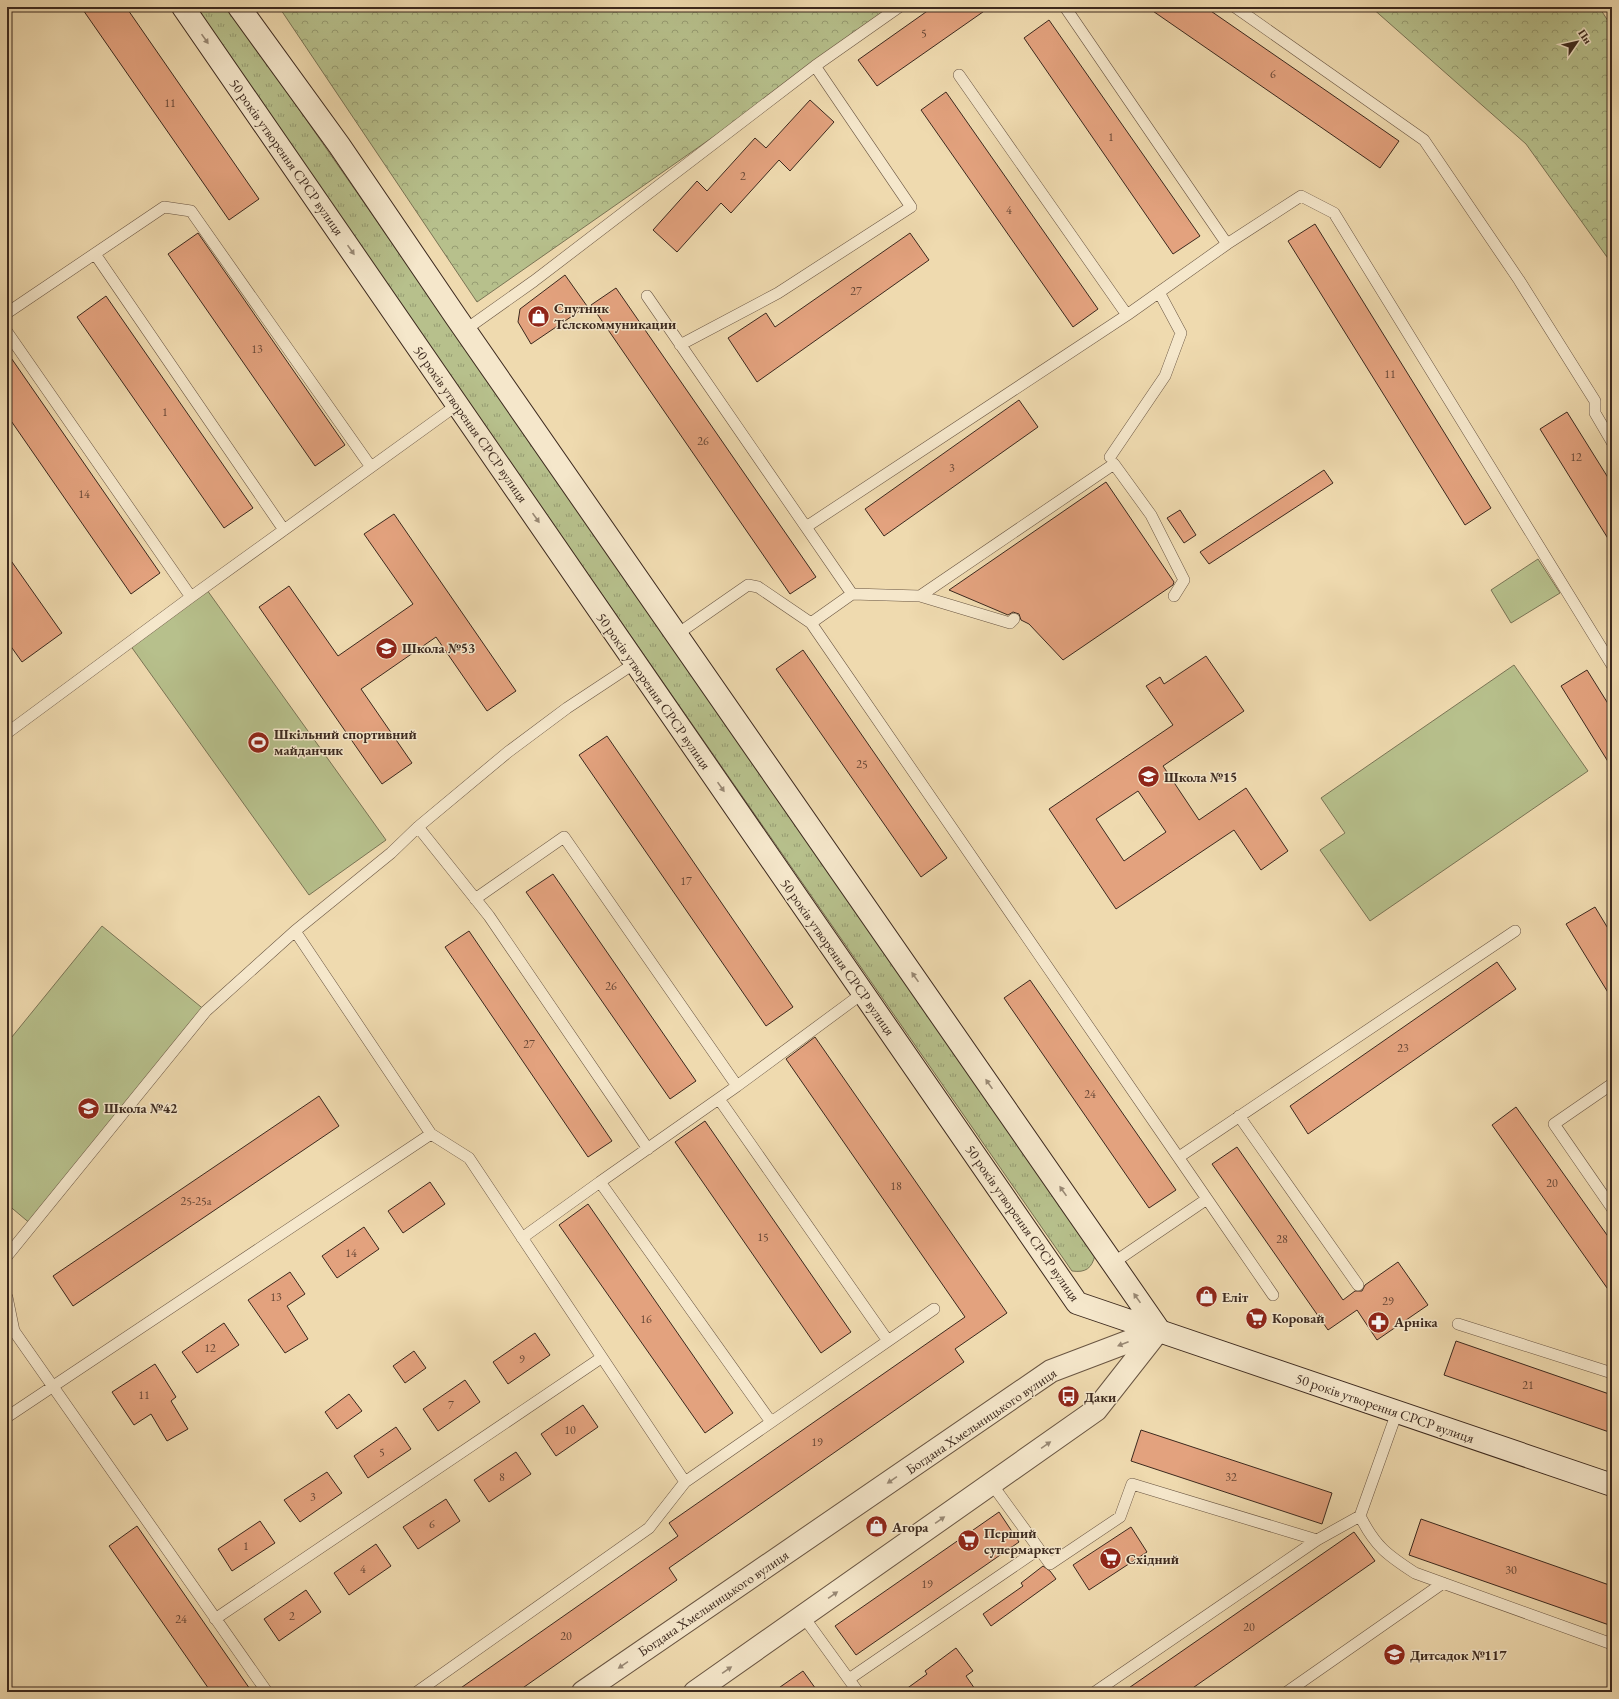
<svg xmlns="http://www.w3.org/2000/svg" width="1619" height="1699" viewBox="0 0 1619 1699" font-family="'EB Garamond',serif">
<style>
.grass{fill:url(#grass-tufts);stroke:#7a7455}
.forest{fill:url(#forest-crowns);stroke:#7a7455}
.park{fill:#b7c08c;stroke:#7a7455}
.building{fill:#e3a27e;stroke:#3c291e;fill-rule:evenodd}
.lines{fill:none;stroke-linecap:round;stroke-linejoin:round}
.service-casing{stroke:#695542;stroke-width:12}
.minor-casing{stroke:#695542;stroke-width:24}
.secondary-casing{stroke:#3c291e;stroke-width:24}
.service{stroke:#f5e7cb;stroke-width:11}
.minor{stroke:#f5e7cb;stroke-width:22}
.secondary{stroke:#f5e7cb;stroke-width:22}
.oneway{fill:#988874}
.labels{text-anchor:middle;dominant-baseline:central;stroke-width:3;stroke-linejoin:round;paint-order:stroke}
.number-label{font-size:12px;fill:#664736}
.street-label{font-size:14px;fill:#3c291e;stroke:#f5e7cb}
.poi-label{font-size:14px;font-weight:bold;fill:#3c291e;stroke:#f5e7cb;text-anchor:start}
</style>
<defs>
<pattern id="grass-tufts" width="24" height="20" patternUnits="userSpaceOnUse"><rect width="24" height="20" fill="#b7c08c"/><path d="M3 7l-1-3M5 7V3M7 7l1-3M15 17l-1-3M17 17v-4M19 17l1-3" fill="none" stroke="#969c72"/></pattern>
<pattern id="forest-crowns" width="20" height="18" patternUnits="userSpaceOnUse"><rect width="20" height="18" fill="#b7c08c"/><path d="M2 6a3 3 0 1 1 6 0M12 15a3 3 0 1 1 6 0" fill="none" stroke="#969c72"/></pattern>
</defs>
<rect width="100%" height="100%" fill="#efdaaf"/>
<filter id="stains"><feTurbulence type="fractalNoise" baseFrequency=".005" numOctaves="4"/><feColorMatrix values="0 0 0 0 .2 0 0 0 0 .09 0 0 0 0 .02 0 0 0 .5 -.17"/></filter>
<radialGradient id="worn" r=".72"><stop offset=".6" stop-color="#630" stop-opacity="0"/><stop offset="1" stop-color="#630" stop-opacity=".3"/></radialGradient>
<path class="grass" d="M194,7h34l867,1248c-3,13 -9,18 -23,16z"/>
<path class="forest" d="M279,7h620l-422,295z
M1371,7h228l13,20v237l-86,-120z"/>
<path class="park" d="M1538,559l22,34 -49,30 -20,-33z
M207,590l179,250 -77,55 -179,-250z
M1514,665l74,106 -218,150 -50,-71 25,-17 -24,-35z
M102,926l104,85 -174,214 -25,-21v-161z"/>
<path class="building" d="M81,7h45l133,192 -30,21z
M933,7h57l-113,79 -19,-26z
M1147,7h58l194,134 -19,27z
M1049,20l151,216 -27,18 -149,-216z
M946,92l152,217 -25,18 -152,-217z
M810,100l24,22 -44,49 -11,-11 -48,53 -10,-10 -44,49 -24,-22 44,-49 10,10 48,-53 11,10z
M1315,224l176,284 -26,17 -177,-284z
M198,233l147,212 -30,21 -147,-212z
M910,233l19,27 -172,122 -29,-44 38,-25 9,14z
M565,275l22,31 -56,38 -13,-22 2,-13z
M616,288l200,289 -26,17 -199,-289z
M106,296l147,212 -29,20 -147,-211z
M7,352l153,221 -29,21 -124,-179z
M1019,400l19,27 -154,109 -19,-27z
M1567,412l45,72v61l-72,-116z
M1324,470l9,13 -124,81 -9,-12z
M1106,482l68,100 -1,3 -110,75 -34,-36 -8,-4 -2,-6 -6,-2 -5,3 -59,-25z
M1180,510l16,25 -12,8 -17,-25z
M394,514l122,177 -29,20 -51,-74 -75,52 51,74 -30,21 -123,-177 30,-21 49,70 75,-52 -49,-70z
M7,555l55,78 -40,29 -15,-21z
M803,650l144,208 -26,19 -145,-208z
M1206,656l38,55 -81,55 36,54 47,-32 42,63 -27,19 -27,-40 -118,79 -67,-100 124,-84 -27,-39 14,-9 4,7zM1138,791l28,41 -42,29 -28,-42z
M1587,670l25,40v58l-51,-82z
M607,736l186,271 -27,19 -187,-271z
M553,874l143,207 -26,18 -144,-207z
M1595,907l17,28v64l-46,-75z
M469,931l143,210 -24,16 -143,-210z
M1497,962l19,27 -208,145 -18,-28z
M1030,980l146,210 -27,18 -145,-210z
M815,1037l192,276 -52,36 9,13 -295,206 8,12 -160,112h-62l223,-156 -9,-13 296,-206 -179,-258z
M319,1096l20,30 -266,180 -20,-30z
M1516,1107l96,135v53l-120,-170z
M705,1121l146,211 -30,21 -146,-211z
M1237,1147l106,153 12,-9h7l3,-6 33,-23 30,43 -51,35 -20,-30 -29,20 -116,-166z
M430,1182l15,22 -42,29 -15,-22z
M588,1204l145,209 -28,20 -146,-208z
M364,1227l15,22 -42,29 -15,-22z
M290,1272l15,22 -18,12 21,33 -23,14 -37,-53z
M224,1323l15,22 -42,28 -15,-21z
M535,1333l15,22 -42,29 -15,-22z
M1456,1341l156,54v38l-168,-58z
M414,1351l12,17 -21,15 -12,-17z
M155,1364l21,33 -5,4 17,28 -21,12 -16,-27 -17,11 -22,-33z
M465,1380l15,22 -42,29 -15,-22z
M349,1394l13,17 -25,18 -12,-17z
M583,1405l15,22 -42,29 -15,-22z
M396,1427l15,22 -43,29 -14,-22z
M1141,1430l191,63 -10,31 -191,-63z
M516,1452l15,22 -42,28 -15,-22z
M327,1472l15,21 -42,29 -16,-22z
M446,1499l14,22 -42,28 -15,-22z
M999,1512l20,30 -163,113 -21,-29z
M1421,1519l191,67v40l-203,-71z
M260,1521l15,22 -43,28 -14,-22z
M137,1526l115,166h-41l-102,-146z
M1131,1527l16,25 -58,38 -16,-25z
M1354,1532l21,29 -188,131h-64z
M376,1544l15,22 -42,29 -15,-22z
M1043,1566l7,5 6,8 -65,47 -8,-12 40,-28 -2,-3z
M306,1590l15,22 -42,29 -15,-22z
M956,1648l17,23 -7,5 11,16h-75l25,-18 -2,-3z
M803,1671l15,21h-45z"/>
<g class="lines">
<defs>
<path id="service" d="M1235,7l189,133 95,140 76,121v12l17,29
M959,75l168,240 100,-71 -162,-237
M1227,244l74,-48 33,17 278,452
M95,254l189,276
M647,296l205,298 -41,29 396,576
M7,313l157,-106 27,4 180,256
M465,330l69,-49 281,-215 84,-59
M7,332l184,265
M680,345l98,-52 133,-86 -96,-141
M1110,457l55,-81 16,-43 -22,-41
M806,527l321,-212
M852,594l68,2 194,-132 37,51 33,65 -10,16
M920,596l90,27 4,-4
M676,635l72,-50 10,2 53,36
M7,733l184,-136 266,-192
M418,827l71,89 159,233
M475,899l89,-62 173,249
M1612,1084l-58,40 58,84
M719,1099l169,242
M1239,1116l119,169
M1179,1157l336,-226
M522,1238l78,-56
M7,1256l199,-245 89,-80
M1113,1263l94,-64 66,96
M7,1297l7,34 253,361
M1458,1324l154,49
M1397,1412l-37,104c15,30 27,39 55,57l197,71
M7,1417l424,-283
M771,1422l-171,-240 137,-96 126,-93
M685,1482l249,-173
M1039,1549l11,15 70,-47 12,-33 185,56 43,-24
M803,1616l55,76
M215,1619l386,-261
M849,1679l190,-130 -48,-66
M417,1692l232,-164 36,-46 -216,-324 -38,-24 -136,-203 96,-78 27,-26 90,-75 59,-44 68,-45
M1095,1692l222,-152
M1287,1692l156,-109"/>
<path id="minor" d="M583,1692l468,-321 108,-41
M695,1692l401,-282 62,-79"/>
<path id="secondary" d="M183,7l894,1296 535,182
M239,7l100,138 117,172 703,1013"/>
</defs>
<use href="#service" class="service-casing"/>
<use href="#minor" class="minor-casing"/>
<use href="#secondary" class="secondary-casing"/>
<use href="#service" class="service"/>
<use href="#minor" class="minor"/>
<use href="#secondary" class="secondary"/>
</g>
<defs><path id="oneway-solid" d="M-6-.8H1V-3.2L6.5 0L1 3.2V.8H-6Z"/></defs>
<g class="oneway">
<use href="#oneway-solid" transform="translate(205 39) rotate(55)"/>
<use href="#oneway-solid" transform="translate(351 250) rotate(55)"/>
<use href="#oneway-solid" transform="translate(536 518) rotate(55)"/>
<use href="#oneway-solid" transform="translate(721 787) rotate(55)"/>
<use href="#oneway-solid" transform="translate(915 977) rotate(-125)"/>
<use href="#oneway-solid" transform="translate(989 1084) rotate(-125)"/>
<use href="#oneway-solid" transform="translate(1063 1191) rotate(-125)"/>
<use href="#oneway-solid" transform="translate(1137 1298) rotate(-125)"/>
<use href="#oneway-solid" transform="translate(1123 1344) rotate(159)"/>
<use href="#oneway-solid" transform="translate(1046 1445) rotate(-35)"/>
<use href="#oneway-solid" transform="translate(892 1480) rotate(146)"/>
<use href="#oneway-solid" transform="translate(940 1520) rotate(-35)"/>
<use href="#oneway-solid" transform="translate(833 1595) rotate(-35)"/>
<use href="#oneway-solid" transform="translate(623 1665) rotate(146)"/>
<use href="#oneway-solid" transform="translate(727 1670) rotate(-35)"/>
</g>
<defs>
<symbol id="shop-disc" viewBox="-11 -11 22 22"><circle r="9.5" fill="#8f2418" stroke="#f5e7cb"/><path d="M-5-2.5h2.3a2.7 3.5 0 0 1 5.4 0H5L5.5 6h-11ZM-1.5-2.5h3a1.5 2.3 0 0 0-3 0Z" fill="#fff"/></symbol>
<symbol id="school-disc" viewBox="-11 -11 22 22"><circle r="9.5" fill="#8f2418" stroke="#f5e7cb"/><path d="M0-5L7-2L0 1L-7-2ZM-4 1L0 2.5L4 1V4Q0 6-4 4Z" fill="#fff"/></symbol>
<symbol id="stadium-disc" viewBox="-11 -11 22 22"><circle r="9.5" fill="#8f2418" stroke="#f5e7cb"/><path d="M0-5a6.5 5 0 1 0 0 10a6.5 5 0 1 0 0-10ZM-3.5-1.8h7v3.6h-7Z" fill="#fff"/></symbol>
<symbol id="supermarket-disc" viewBox="-11 -11 22 22"><circle r="9.5" fill="#8f2418" stroke="#f5e7cb"/><path d="M-6-5.5h2.5l.6 2H6L4.5 2H-2.5L-4.4-4H-6ZM-1.5 3.2a1.3 1.3 0 1 0 .1 0ZM3 3.2a1.3 1.3 0 1 0 .1 0Z" fill="#fff"/></symbol>
<symbol id="pharmacy-disc" viewBox="-11 -11 22 22"><circle r="9.5" fill="#8f2418" stroke="#f5e7cb"/><path d="M-2-6h4v4h4v4h-4v4h-4v-4h-4v-4h4Z" fill="#fff"/></symbol>
<symbol id="bus-disc" viewBox="-11 -11 22 22"><circle r="9.5" fill="#8f2418" stroke="#f5e7cb"/><path d="M-5-6H5V4H4V6H2V4H-2V6H-4V4H-5ZM-3.5-4V0h7V-4ZM-3.5 1.2v1.5H-2V1.2ZM2 1.2v1.5H3.5V1.2Z" fill="#fff"/></symbol>
</defs>
<g fill-rule="evenodd">
<use href="#shop-disc" x="526" y="304" width="25" height="25"/>
<use href="#school-disc" x="374" y="636" width="25" height="25"/>
<use href="#stadium-disc" x="246" y="730" width="25" height="25"/>
<use href="#school-disc" x="1136" y="764" width="25" height="25"/>
<use href="#school-disc" x="76" y="1096" width="25" height="25"/>
<use href="#shop-disc" x="1194" y="1284" width="25" height="25"/>
<use href="#supermarket-disc" x="1244" y="1306" width="25" height="25"/>
<use href="#pharmacy-disc" x="1366" y="1310" width="25" height="25"/>
<use href="#bus-disc" x="1056" y="1384" width="25" height="25"/>
<use href="#shop-disc" x="864" y="1514" width="25" height="25"/>
<use href="#supermarket-disc" x="956" y="1528" width="25" height="25"/>
<use href="#supermarket-disc" x="1098" y="1546" width="25" height="25"/>
<use href="#school-disc" x="1382" y="1642" width="25" height="25"/>
</g>
<g class="labels">
<g class="number-label">
<text x="924" y="33">5</text>
<text x="1273" y="74">6</text>
<text x="170" y="103">11</text>
<text x="1111" y="137">1</text>
<text x="743" y="176">2</text>
<text x="1009" y="210">4</text>
<text x="856" y="291">27</text>
<text x="257" y="349">13</text>
<text x="1390" y="374">11</text>
<text x="165" y="412">1</text>
<text x="703" y="441">26</text>
<text x="1576" y="457">12</text>
<text x="952" y="468">3</text>
<text x="84" y="494">14</text>
<text x="862" y="764">25</text>
<text x="686" y="881">17</text>
<text x="611" y="986">26</text>
<text x="529" y="1044">27</text>
<text x="1403" y="1048">23</text>
<text x="1090" y="1094">24</text>
<text x="1552" y="1183">20</text>
<text x="896" y="1186">18</text>
<text x="196" y="1201">25-25а</text>
<text x="763" y="1237">15</text>
<text x="1282" y="1239">28</text>
<text x="351" y="1253">14</text>
<text x="276" y="1297">13</text>
<text x="1388" y="1301">29</text>
<text x="646" y="1319">16</text>
<text x="210" y="1348">12</text>
<text x="522" y="1359">9</text>
<text x="1528" y="1385">21</text>
<text x="144" y="1395">11</text>
<text x="451" y="1405">7</text>
<text x="570" y="1430">10</text>
<text x="817" y="1442">19</text>
<text x="382" y="1452">5</text>
<text x="502" y="1477">8</text>
<text x="1231" y="1477">32</text>
<text x="313" y="1497">3</text>
<text x="432" y="1524">6</text>
<text x="246" y="1546">1</text>
<text x="363" y="1569">4</text>
<text x="1511" y="1570">30</text>
<text x="927" y="1584">19</text>
<text x="292" y="1616">2</text>
<text x="181" y="1619">24</text>
<text x="1249" y="1627">20</text>
<text x="566" y="1636">20</text>
</g>
<g class="street-label">
<text transform="translate(287 157) rotate(55)">50 років утворення СРСР вулиця</text>
<text transform="translate(471 424) rotate(55)">50 років утворення СРСР вулиця</text>
<text transform="translate(654 691) rotate(55)">50 років утворення СРСР вулиця</text>
<text transform="translate(838 957) rotate(55)">50 років утворення СРСР вулиця</text>
<text transform="translate(1023 1223) rotate(55)">50 років утворення СРСР вулиця</text>
<text transform="translate(1385 1408) rotate(19)">50 років утворення СРСР вулиця</text>
<text transform="translate(981 1421) rotate(-34)">Богдана Хмельницького вулиця</text>
<text transform="translate(713 1603) rotate(-34)">Богдана Хмельницького вулиця</text>
</g>
<g class="poi-label">
<text x="554" y="308">Спутник<tspan x="554" dy="16">Телекоммуникации</tspan></text>
<text x="402" y="648">Школа №53</text>
<text x="274" y="734">Шкільний спортивний<tspan x="274" dy="16">майданчик</tspan></text>
<text x="1164" y="777">Школа №15</text>
<text x="104" y="1108">Школа №42</text>
<text x="1222" y="1297">Еліт</text>
<text x="1272" y="1318">Коровай</text>
<text x="1394" y="1322">Арніка</text>
<text x="1084" y="1397">Даки</text>
<text x="892" y="1527">Агора</text>
<text x="984" y="1533">Перший<tspan x="984" dy="16">супермаркет</tspan></text>
<text x="1126" y="1559">Східний</text>
<text x="1410" y="1655">Дитсадок №117</text>
</g>
</g>
<rect width="1619" height="1699" fill="none" stroke="#efdaaf" stroke-width="24"/>
<rect x="8" y="8" width="1603" height="1683" fill="none" stroke="#3c291e" stroke-width="2"/>
<rect x="12" y="12" width="1595" height="1675" fill="none" stroke="#3c291e"/>
<g transform="translate(1577 42) rotate(56)" stroke="#f5e7cb" stroke-width="3" paint-order="stroke">
<path d="M0-3L7 15L0 10L-7 15Z" fill="#3c291e"/>
<text y="-6" font-size="11" font-weight="bold" text-anchor="middle" fill="#3c291e">Пн</text>
</g>
<rect width="100%" height="100%" filter="url(#stains)"/>
<rect width="100%" height="100%" fill="url(#worn)"/>
</svg>
